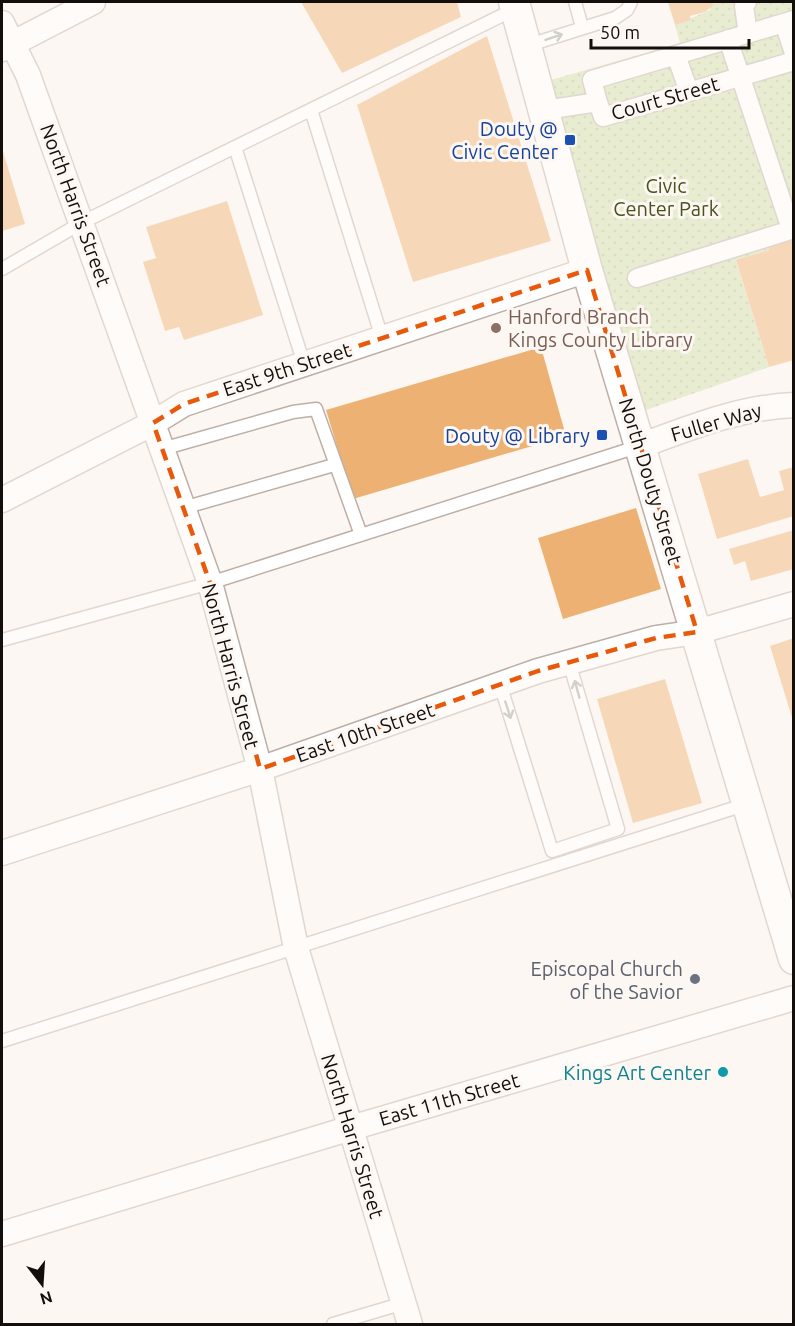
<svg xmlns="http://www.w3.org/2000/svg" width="795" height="1326" viewBox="0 0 795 1326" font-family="Ubuntu,sans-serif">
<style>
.park{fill:url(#park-dots)}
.building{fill:#edb273}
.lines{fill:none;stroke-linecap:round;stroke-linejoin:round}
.service-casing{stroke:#beafa6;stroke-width:15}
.pedestrian-casing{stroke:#beafa6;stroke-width:21}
.minor-casing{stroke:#beafa6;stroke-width:27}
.tertiary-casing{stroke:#beafa6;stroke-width:33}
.service{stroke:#fff;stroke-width:12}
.pedestrian{stroke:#fff;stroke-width:18}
.minor{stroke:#fff;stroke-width:24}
.tertiary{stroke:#fff;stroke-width:30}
.oneway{stroke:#a19f9d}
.marked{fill:none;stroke:#e8590c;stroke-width:4.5;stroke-dasharray:12 8;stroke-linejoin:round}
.transit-dot{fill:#1a4fb4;stroke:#fdf7f3;stroke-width:2}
.education-dot{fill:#8d6e63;stroke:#fdf7f3;stroke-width:2}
.worship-dot{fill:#6b7280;stroke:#fdf7f3;stroke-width:2}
.culture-dot{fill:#0f9aa8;stroke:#fdf7f3;stroke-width:2}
.labels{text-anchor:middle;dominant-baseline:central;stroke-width:6;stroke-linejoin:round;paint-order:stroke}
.street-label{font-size:20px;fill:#130e0b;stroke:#fdf7f3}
.transit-label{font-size:20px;fill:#164399;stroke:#fdf7f3;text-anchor:end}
.park-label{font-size:20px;fill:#48531a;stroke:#fdf7f3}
.education-label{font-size:20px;fill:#785e54;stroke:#fdf7f3;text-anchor:start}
.worship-label{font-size:20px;fill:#5b616d;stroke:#fdf7f3;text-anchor:end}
.culture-label{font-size:20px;fill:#0d838f;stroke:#fdf7f3;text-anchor:end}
</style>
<defs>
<pattern id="park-dots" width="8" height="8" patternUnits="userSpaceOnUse" patternTransform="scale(1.5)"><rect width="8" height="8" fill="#cfdda6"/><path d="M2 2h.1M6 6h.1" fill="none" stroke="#b1bc8e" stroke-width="1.8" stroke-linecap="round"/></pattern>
</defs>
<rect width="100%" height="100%" fill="#fdf7f3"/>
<path class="park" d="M712,2h81v234l-25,9 1,5 -33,11 33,106 -137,48 -95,-331 143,-41 -5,-18 35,-15z"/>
<path class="building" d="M301,2h156l4,15 -119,56z
M668,2h44l1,4 -8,6 -15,4 1,4 -16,5z
M487,36l64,205 -138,41 -56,-177z
M2,148l23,76 -23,7z
M227,201l36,114 -79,25 -5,-13 -14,4 -22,-69 13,-4 -10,-31z
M794,236v124l-25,7 -33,-107 33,-10 -1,-6z
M541,347l25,89 -213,63 -27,-89z
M748,459l12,38 24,-7 -5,-19 15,-4v49l-77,23 -19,-65z
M636,508l25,81 -98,30 -25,-81z
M794,530v39l-43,12 -6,-20 -11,4 -5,-16z
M794,638v83h-1l-23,-75z
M665,679l37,124 -69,20 -36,-124z"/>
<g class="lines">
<defs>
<path id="service" d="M575,2l7,25
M526,46l89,-28 12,-8 4,-8
M311,110l71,228
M235,147l69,217
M2,269l81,-47 432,-213
M162,449l131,-37 23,-3 45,126
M183,508l151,-43
M2,640l208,-57 430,-137
M500,684l52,167 66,-22 -49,-167
M2,1041l745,-237
M333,1324l71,-21"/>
<path id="pedestrian" d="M747,2l-3,4 4,28
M784,23l10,30
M728,39l63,190
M676,55l13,37
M598,102l-6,-22 202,-60
M545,110l53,-8 5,15 191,-56
M637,278l157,-49"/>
<path id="minor" d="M2,23l26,52 182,508 50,186 36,179 114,376
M2,49l91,-47
M640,446c49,-18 100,-39 154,-41
M2,500l151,-77 31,-19 403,-134
M2,853l258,-84 278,-98 118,-33 41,-6 97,-28
M2,1234l349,-106 443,-130"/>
<path id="tertiary" d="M514,2l73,268 207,689"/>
</defs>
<use href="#service" class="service-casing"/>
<use href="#pedestrian" class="pedestrian-casing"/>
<use href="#minor" class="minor-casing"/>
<use href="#tertiary" class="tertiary-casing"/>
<use href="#service" class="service"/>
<use href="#pedestrian" class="pedestrian"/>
<use href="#minor" class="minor"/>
<use href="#tertiary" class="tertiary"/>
</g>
<defs><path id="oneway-shaft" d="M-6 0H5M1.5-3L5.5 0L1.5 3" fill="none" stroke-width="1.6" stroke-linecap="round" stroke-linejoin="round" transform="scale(1.5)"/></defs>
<g class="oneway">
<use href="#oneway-shaft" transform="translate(554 37) rotate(-19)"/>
<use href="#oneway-shaft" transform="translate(577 689) rotate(-106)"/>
<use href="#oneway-shaft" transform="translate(508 710) rotate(72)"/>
</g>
<path d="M0 0H795V1326H0ZM587,270l110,362 -41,6 -118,33 -278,98 -50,-186 -57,-160 31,-19z" fill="#fdf7f3" fill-opacity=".55" fill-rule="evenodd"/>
<path class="marked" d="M587,270l110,362 -41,6 -118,33 -278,98 -50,-186 -57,-160 31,-19z"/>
<g class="transit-dot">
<rect x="564" y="134" width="12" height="12" rx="3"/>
<rect x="596" y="429" width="12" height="12" rx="3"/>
</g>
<circle class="education-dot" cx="496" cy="328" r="6"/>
<circle class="worship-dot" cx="695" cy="979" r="6"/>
<circle class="culture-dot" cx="723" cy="1072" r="6"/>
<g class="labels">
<g class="street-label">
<text transform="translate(665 98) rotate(-16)">Court Street</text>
<text transform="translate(76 205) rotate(70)">North Harris Street</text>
<text transform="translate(287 369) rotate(-18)">East 9th Street</text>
<text transform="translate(716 422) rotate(-16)">Fuller Way</text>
<text transform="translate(651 481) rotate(73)">North Douty Street</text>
<text transform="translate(231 666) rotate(75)">North Harris Street</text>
<text transform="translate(365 732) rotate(-19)">East 10th Street</text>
<text transform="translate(449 1099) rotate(-16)">East 11th Street</text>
<text transform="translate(353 1136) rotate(73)">North Harris Street</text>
</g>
<g class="transit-label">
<text x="558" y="128">Douty @<tspan x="558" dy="23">Civic Center</tspan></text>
<text x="590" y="435">Douty @ Library</text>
</g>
<g class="park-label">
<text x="666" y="185">Civic<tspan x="666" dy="23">Center Park</tspan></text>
</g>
<g class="education-label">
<text x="508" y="316">Hanford Branch<tspan x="508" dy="23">Kings County Library</tspan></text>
</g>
<g class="worship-label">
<text x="683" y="968">Episcopal Church<tspan x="683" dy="23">of the Savior</tspan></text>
</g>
<g class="culture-label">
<text x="711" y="1072">Kings Art Center</text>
</g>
</g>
<rect width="795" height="1326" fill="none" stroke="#130e0b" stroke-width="6"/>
<g transform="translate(42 1284) rotate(163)" stroke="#fdf7f3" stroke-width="4.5" paint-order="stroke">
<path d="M0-4.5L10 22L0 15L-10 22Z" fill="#130e0b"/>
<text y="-9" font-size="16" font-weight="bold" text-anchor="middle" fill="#130e0b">N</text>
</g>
<path d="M591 39v9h158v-9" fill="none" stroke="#130e0b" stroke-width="3"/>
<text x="600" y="39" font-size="18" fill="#130e0b" stroke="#fdf7f3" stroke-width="4.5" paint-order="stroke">50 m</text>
</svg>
